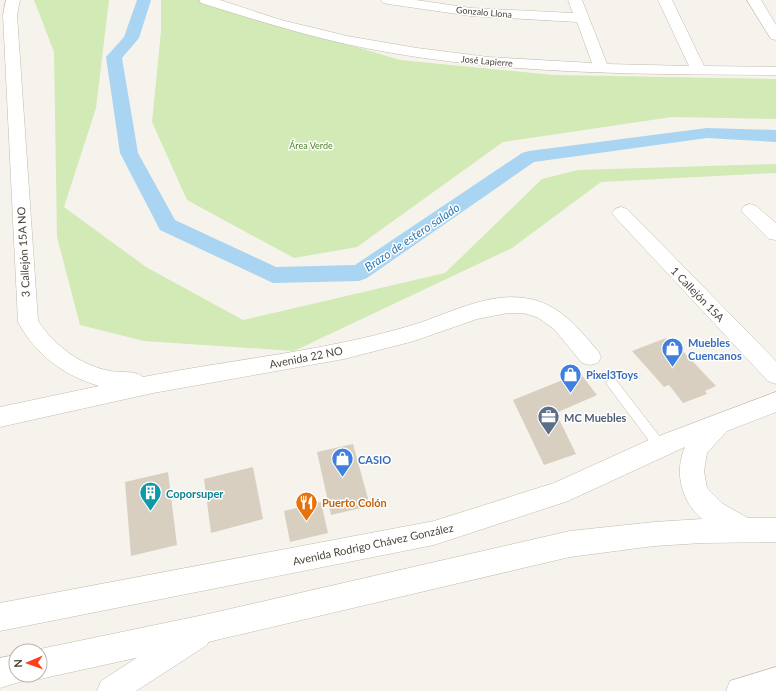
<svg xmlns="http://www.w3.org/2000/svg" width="776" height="691" viewBox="0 0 776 691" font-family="Lato,sans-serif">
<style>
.green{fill:#d2eab5}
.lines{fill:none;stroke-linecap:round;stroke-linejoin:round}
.canal{fill:#a9d4f2;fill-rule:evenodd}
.building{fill:#d8cfc1}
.service-casing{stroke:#c2bbae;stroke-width:1}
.minor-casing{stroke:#c2bbae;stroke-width:1}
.tertiary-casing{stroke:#c2bbae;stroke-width:1}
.service{fill:#fff;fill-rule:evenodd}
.minor{fill:#fff;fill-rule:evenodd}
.tertiary{fill:#fff;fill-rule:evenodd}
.labels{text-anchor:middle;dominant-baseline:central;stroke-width:3;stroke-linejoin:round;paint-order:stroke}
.far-street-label{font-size:9px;fill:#4b4439;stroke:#fff}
.far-park-label{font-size:9px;fill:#4a7f2a;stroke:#fff}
.street-label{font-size:11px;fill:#4b4439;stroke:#fff}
.shop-label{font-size:11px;font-weight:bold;fill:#366cbe;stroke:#fff;text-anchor:start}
.service-label{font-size:11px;font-weight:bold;fill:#4e5e75;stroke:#fff;text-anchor:start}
.culture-label{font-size:11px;font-weight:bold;fill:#0d838f;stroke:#fff;text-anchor:start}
.food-label{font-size:11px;font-weight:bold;fill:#c56008;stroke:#fff;text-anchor:start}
.water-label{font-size:12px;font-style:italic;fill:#2e7ab2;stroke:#fff}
</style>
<rect width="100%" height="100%" fill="#f6f3ec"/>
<path class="green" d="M34,0h75l-13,108 -32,99 82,60 97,53 202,-47 97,-94 36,-9 198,-6v9l-175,9 -89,66 -218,103 -150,-10 -64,-16 -23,-88 -3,-185z
M161,0h40l199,60 154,15 222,4v40l-104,-2 -169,25 -146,105 -63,11 -107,-58 -35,-78 9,-91z"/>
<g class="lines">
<path class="canal" d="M137,0h14l-12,38 -17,20 16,95 37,67 101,47 79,-2 167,-112 7,-2 178,-23 69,2v12l-69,-4 -173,24 -167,116 -8,3 -86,2 -113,-53 -40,-77 -14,-96 18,-20z"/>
</g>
<path class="building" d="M666,338l13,9 37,39 -11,5 2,3 -24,9 -14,-18 -5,2 -32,-36z
M580,373l17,22 -41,18 20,41 -32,11 -31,-65z
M353,444l17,62 -39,9 -14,-63z
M253,467l10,52 -52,14 -7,-54z
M168,472l9,73 -46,11 -6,-74z
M321,502l7,31 -38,9 -6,-31z"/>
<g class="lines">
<defs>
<path id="service" d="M612,378l4,2 48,62 2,4 -2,4 -4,1 -4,-1 -48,-64 -2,-3 2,-3z"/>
<path id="minor" d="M6,0h14l-3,15 21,306c17,25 42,44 72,50 11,2 25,-1 33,6 76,-15 154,-23 229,-41 17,-4 34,-9 50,-14 31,-11 68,-29 102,-24 34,4 53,29 74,53l3,6 -3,6 -8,2 -8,-2 -28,-34 -17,-12 -14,-4h-15l-31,6 -63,22 -70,18 -191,34 -153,34v-20l99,-21c-36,-11 -63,-31 -81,-64l-15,-307z
M199,0h21l61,20 66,16 70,12 71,9 104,6 -15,-41 -106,-6 -83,-12 -5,-1 -2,-3h35l55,8 102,5 -5,-13h14l25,64 82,2 -31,-66h14l32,66 72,1v8c-143,-1 -289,0 -430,-31 -49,-11 -97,-26 -145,-41z
M747,0h14l15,25v15l-5,-1z
M750,204l6,2 20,17v17l-7,-1 -25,-25 -3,-4 3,-4z
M621,207l6,2 149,152v23l-8,-3 -153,-164 -3,-4 3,-4z
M197,621l10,4 4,10 -4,10 -71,46h-39l4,-10 86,-56z
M776,667v24h-50l4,-10z"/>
<path id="tertiary" d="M776,392v20l-49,19 -20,22 -3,18 3,17 16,16 25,14h28v24l-74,1 -48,3 -84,11 -362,85 -168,37 -9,-4h9v-24h-4l4,-2 168,-35 362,-83 84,-9 48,-3c-21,-18 -28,-47 -17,-72l-117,54 -134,44 -434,86v-28l434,-82 120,-38 97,-44z
M16,655v20h13l-3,5 -26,8v-30z"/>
</defs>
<use href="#service" class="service-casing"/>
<use href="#minor" class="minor-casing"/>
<use href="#tertiary" class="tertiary-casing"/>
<use href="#service" class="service"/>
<use href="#minor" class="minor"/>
<use href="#tertiary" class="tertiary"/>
</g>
<defs>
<symbol id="shop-pin" viewBox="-11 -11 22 30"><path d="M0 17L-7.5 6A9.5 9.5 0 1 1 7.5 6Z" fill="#3f7fe0" stroke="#fff"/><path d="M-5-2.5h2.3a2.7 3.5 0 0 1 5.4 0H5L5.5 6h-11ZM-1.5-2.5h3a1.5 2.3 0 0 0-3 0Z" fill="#fff"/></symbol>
<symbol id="office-pin" viewBox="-11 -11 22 30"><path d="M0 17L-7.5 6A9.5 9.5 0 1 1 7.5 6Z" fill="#5c6f8a" stroke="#fff"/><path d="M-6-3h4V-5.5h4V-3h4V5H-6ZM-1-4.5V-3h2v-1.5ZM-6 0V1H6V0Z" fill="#fff"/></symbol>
<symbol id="building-pin" viewBox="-11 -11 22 30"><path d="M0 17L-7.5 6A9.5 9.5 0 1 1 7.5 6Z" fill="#0f9aa8" stroke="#fff"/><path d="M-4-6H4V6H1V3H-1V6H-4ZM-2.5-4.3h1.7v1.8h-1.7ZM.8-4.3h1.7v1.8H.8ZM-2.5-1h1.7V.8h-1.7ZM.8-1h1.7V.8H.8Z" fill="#fff"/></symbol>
<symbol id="restaurant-pin" viewBox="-11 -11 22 30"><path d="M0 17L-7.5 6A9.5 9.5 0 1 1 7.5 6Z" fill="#e8710a" stroke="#fff"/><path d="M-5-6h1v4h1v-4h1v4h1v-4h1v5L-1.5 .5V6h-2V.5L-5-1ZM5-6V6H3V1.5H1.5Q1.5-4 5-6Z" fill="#fff"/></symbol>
</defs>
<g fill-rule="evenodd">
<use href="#shop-pin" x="660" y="336" width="25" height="34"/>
<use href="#shop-pin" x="558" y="362" width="25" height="34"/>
<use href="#office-pin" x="536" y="404" width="25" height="34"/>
<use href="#shop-pin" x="330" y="446" width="25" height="34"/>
<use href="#building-pin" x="138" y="480" width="25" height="34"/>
<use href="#restaurant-pin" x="294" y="490" width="25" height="34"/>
</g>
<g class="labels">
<g class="far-street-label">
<text transform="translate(484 12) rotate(5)">Gonzalo Llona</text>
<text transform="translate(487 61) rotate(5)">José Lapierre</text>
</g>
<g class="far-park-label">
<text x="311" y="145">Área Verde</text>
</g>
<g class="street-label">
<text transform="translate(23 252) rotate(-93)">3 Callejón 15A NO</text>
<text transform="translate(698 294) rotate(46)">1 Callejón 15A</text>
<text transform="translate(306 357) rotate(-11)">Avenida 22 NO</text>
<text transform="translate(373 544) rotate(-12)">Avenida Rodrigo Chávez González</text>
</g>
<g class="shop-label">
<text x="688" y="342">Muebles<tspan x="688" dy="13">Cuencanos</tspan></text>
<text x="586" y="374">Pixel3Toys</text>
<text x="358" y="459">CASIO</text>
</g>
<g class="service-label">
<text x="564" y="417">MC Muebles</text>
</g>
<g class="culture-label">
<text x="166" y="493">Coporsuper</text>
</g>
<g class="food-label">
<text x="322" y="502">Puerto Colón</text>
</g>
<g class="water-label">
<text transform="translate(412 237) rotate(-34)">Brazo de estero salado</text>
</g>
</g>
<g transform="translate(28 663) rotate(268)"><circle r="19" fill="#ffffff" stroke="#b7b4b0"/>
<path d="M0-3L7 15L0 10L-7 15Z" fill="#fc3f1d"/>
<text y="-6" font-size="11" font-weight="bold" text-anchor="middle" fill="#4b4439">N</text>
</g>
</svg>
